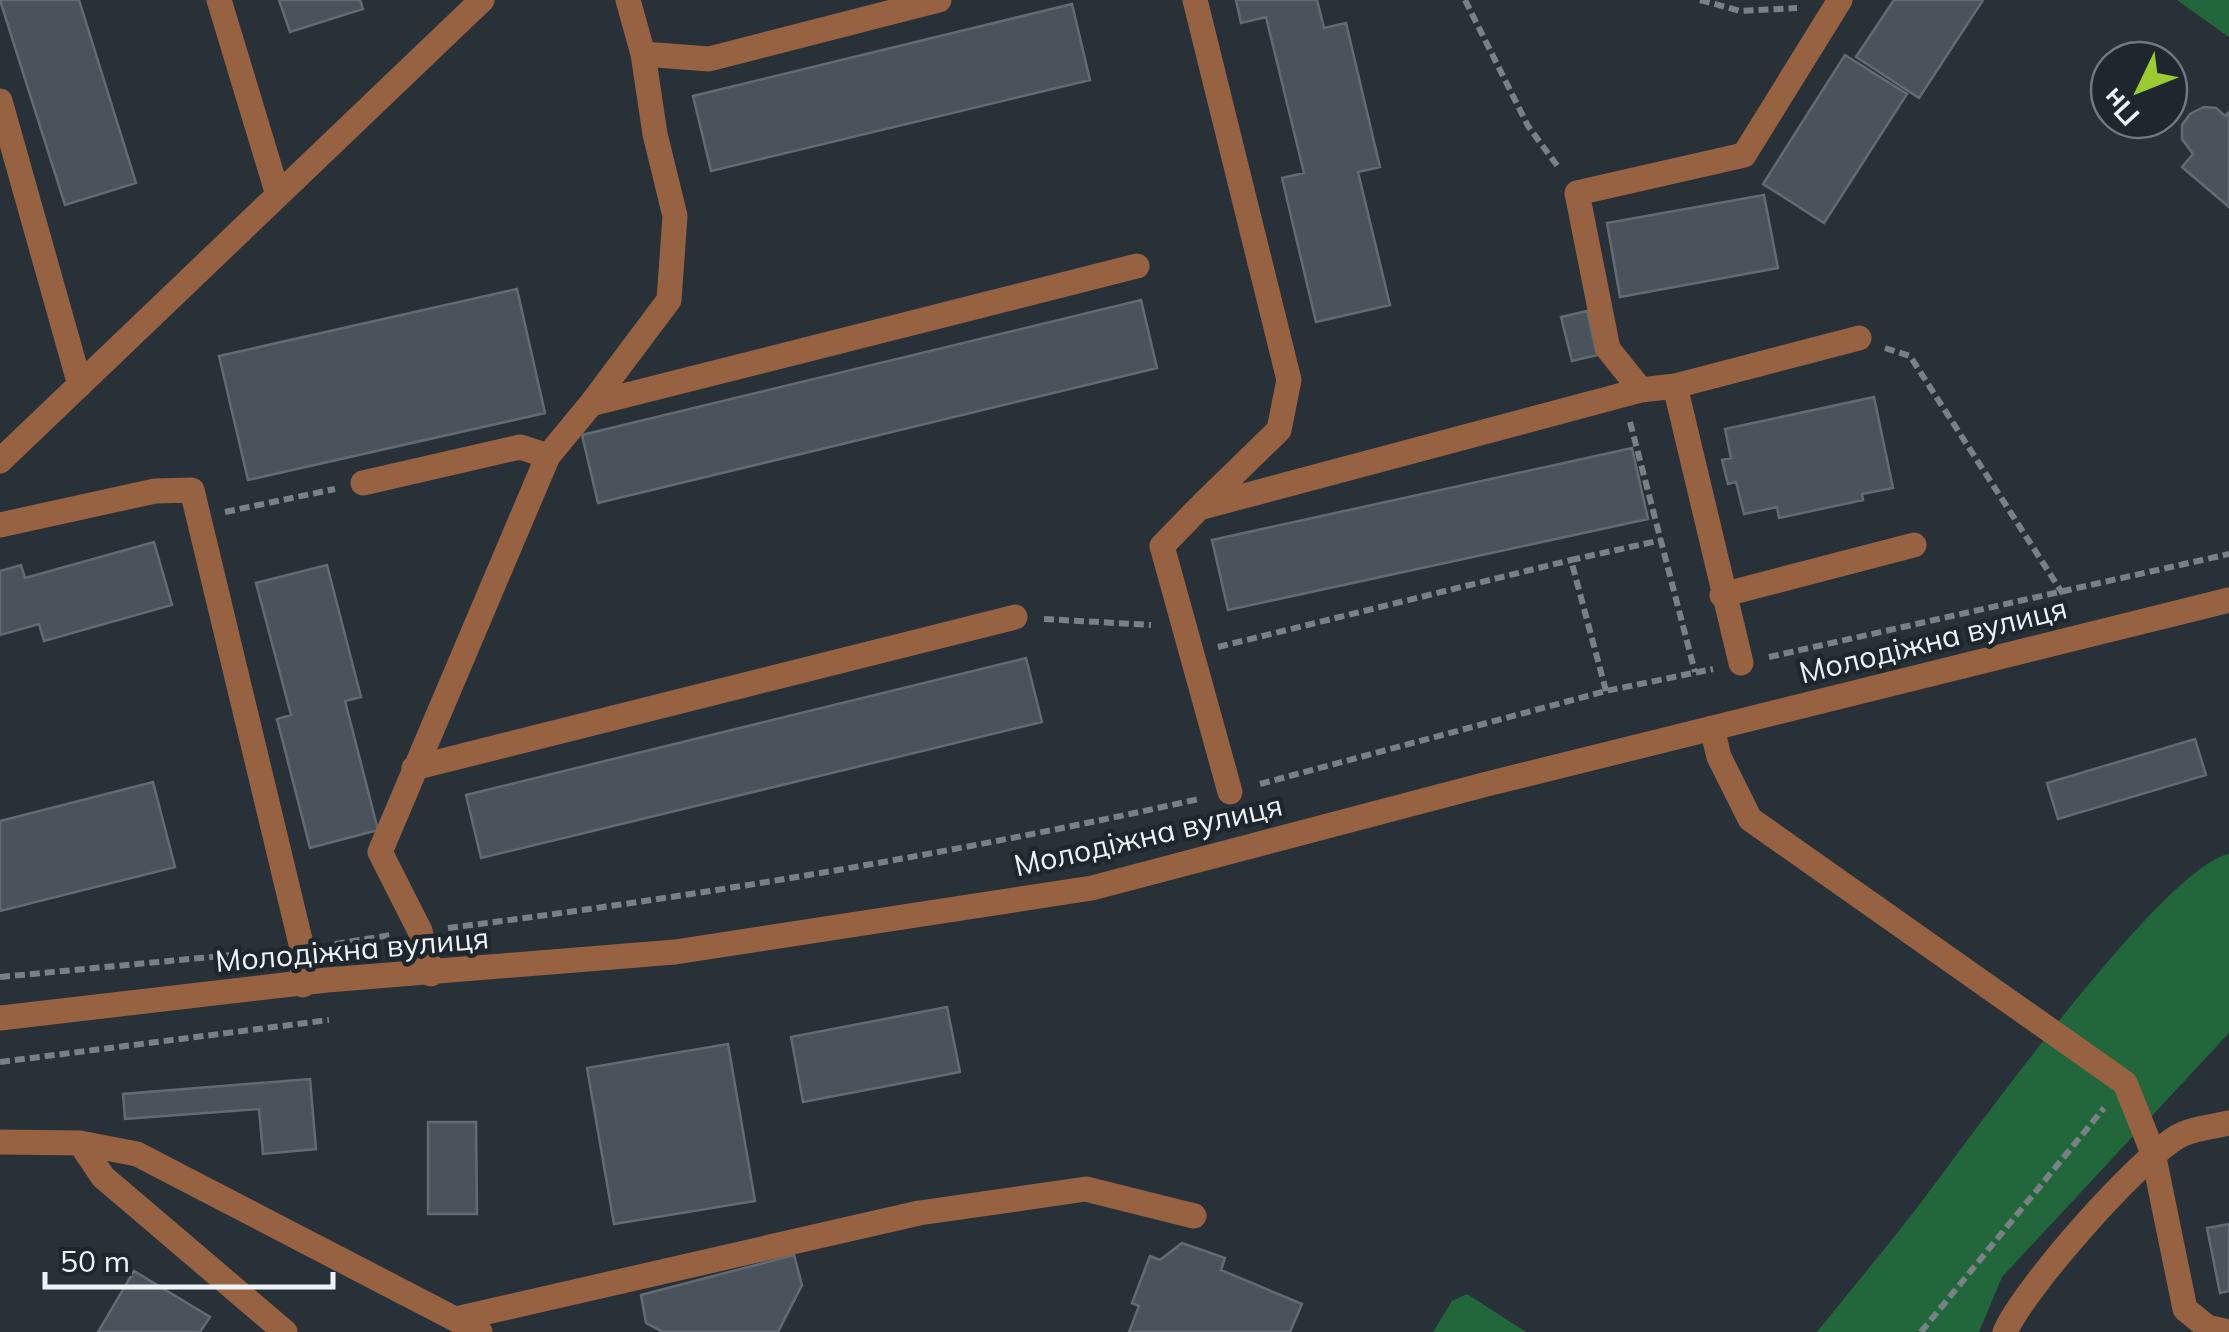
<svg xmlns="http://www.w3.org/2000/svg" width="2229" height="1332" viewBox="0 0 2229 1332" font-family="Mulish,sans-serif">
<style>
.green{fill:#22673b}
.building{fill:#4a535b;stroke:#626b73;stroke-width:2.5}
.lines{fill:none;stroke-linecap:round;stroke-linejoin:round}
.path{stroke:#798086;stroke-width:6;stroke-dasharray:10 5;stroke-linecap:butt}
.minor{stroke:#966241;stroke-width:25}
.labels{text-anchor:middle;dominant-baseline:central;stroke-width:9;stroke-linejoin:round;paint-order:stroke}
.street-label{font-size:30px;fill:#edf3f7;stroke:#1f272e}
</style>
<rect width="100%" height="100%" fill="#293138"/>
<path class="green" d="M2177,0h52v37l-3,-2z
M2229,854v179l-227,244 -23,55h-162c32,-40 65,-79 96,-119 51,-66 248,-345 316,-359z
M1467,1294l59,38h-93l19,-31z"/>
<path class="building" d="M0,0h79l57,183 -71,22z
M279,0h81l3,9 -73,23z
M1236,0h81l7,28 22,-5 34,144 -22,5 32,133 -74,17 -34,-144 22,-5 -38,-156 -25,6z
M1894,0h89l-64,98 -63,-41z
M1072,4l18,76 -379,91 -18,-75z
M1845,55l62,39 -83,129 -61,-39z
M2204,107l12,1 9,8 4,-4v95l-47,-40 11,-13 -11,-15v-14l8,-11z
M1764,195l14,73 -158,29 -13,-74z
M517,289l28,124 -297,67 -29,-124z
M1141,300l16,68 -559,135 -16,-68z
M1587,311l10,44 -25,6 -11,-44z
M1874,397l19,91 -31,6 1,6 -84,18 -2,-11 -33,7 -8,-32 -8,2 -6,-24 9,-2 -6,-29z
M1632,448l16,71 -420,91 -16,-70z
M154,542l18,63 -128,36 -5,-17 -39,11v-64l21,-6 4,13z
M327,565l34,132 -16,4 33,129 -68,18 -33,-129 14,-4 -35,-132z
M1026,658l16,64 -561,136 -15,-63z
M2195,739l11,36 -148,44 -11,-36z
M153,782l22,85 -175,44v-90z
M947,1007l13,65 -157,30 -12,-65z
M728,1044l27,157 -141,23 -27,-156z
M310,1079l6,70 -53,5 -4,-45 -134,10 -2,-25z
M428,1122h48l1,92h-49z
M2229,1224v67l-9,2 -13,-65z
M1182,1243l43,15 -4,12 81,34 -12,28h-161l10,-26 -7,-3 18,-47 10,4z
M794,1255l8,30 -24,47h-115l-17,-9 -5,-28z
M134,1271l76,46 -10,15h-102z"/>
<g class="lines">
<path class="path" d="M1465,0l63,126 31,42
M1700,0l40,11 57,-3
M1885,348l25,8 153,238
M1630,422l65,250
M225,512l110,-23
M1044,619l107,6
M1218,647l353,-87
M1769,657l460,-103
M1606,691l-35,-131 91,-20
M1260,784l346,-93 107,-22
M448,928c253,-32 503,-74 751,-129
M335,944l56,-9
M0,977l253,-24
M0,1062l329,-42
M1921,1332l183,-224"/>
<path class="minor" d="M219,0l59,195
M628,0l15,54 66,5 230,-59
M1195,0l94,380 -10,50 -76,74
M0,101l80,284
M1675,386l184,-48
M591,404l78,-104 6,-84 -20,-82 -12,-80
M548,456l43,-52 546,-138
M0,461l482,-461
M363,483l157,-36 28,9 -168,396 40,79 11,43
M0,525l155,-34 37,-1 110,458 1,37
M1722,595l192,-50
M1741,663l-66,-277 -34,4 -33,-41 -31,-156 167,-38 96,-155
M1712,728l7,29 31,62 375,264 28,70 32,156 22,18 22,5
M414,768l601,-151
M1230,792l-68,-246 37,-38 442,-118
M0,1018l327,-38 348,-28 417,-64 395,-104 742,-184
M0,1142l80,1 57,11 343,178
M80,1143l23,34 182,155
M456,1319l463,-106 167,-24 108,27
M2005,1332c20,-45 130,-169 172,-195 15,-9 36,-10 52,-14"/>
</g>
<g class="labels">
<g class="street-label">
<text transform="translate(1933 640) rotate(-14)">Молодіжна вулиця</text>
<text transform="translate(1148 835) rotate(-13)">Молодіжна вулиця</text>
<text transform="translate(352 949) rotate(-5)">Молодіжна вулиця</text>
</g>
</g>
<g transform="translate(2139 90) rotate(227)"><circle r="48" fill="#1f272e" stroke="#71797e" stroke-width="2.5"/>
<path d="M0-8L18 38L0 25L-18 38Z" fill="#9cca31"/>
<text y="-15" font-size="28" font-weight="bold" text-anchor="middle" fill="#edf3f7">Пн</text>
</g>
<path d="M45 1272v15h288v-15" fill="none" stroke="#edf3f7" stroke-width="5"/>
<text x="60" y="1272" font-size="30" fill="#edf3f7" stroke="#1f272e" stroke-width="8" paint-order="stroke">50 m</text>
</svg>
